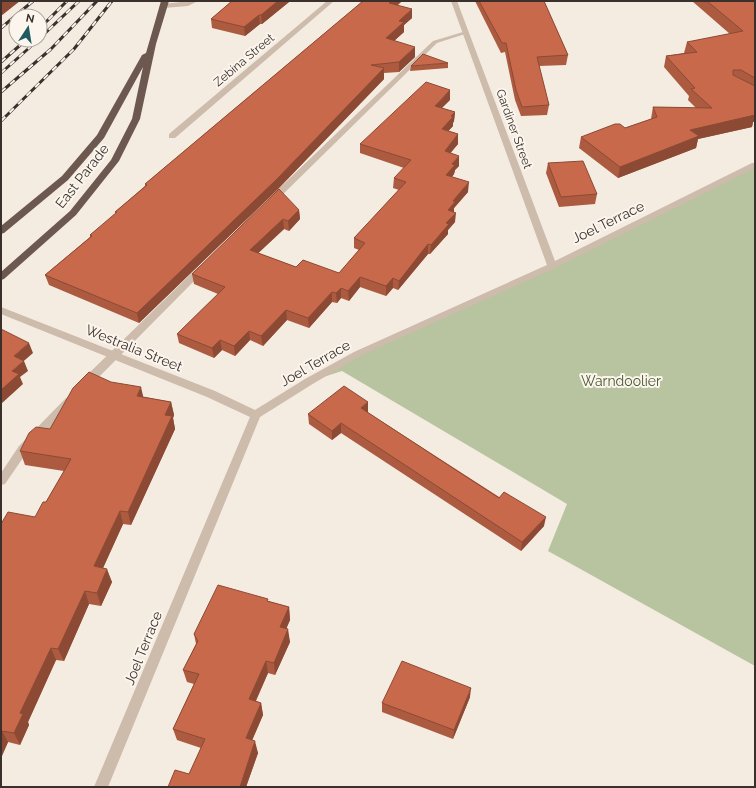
<svg xmlns="http://www.w3.org/2000/svg" width="756" height="788" viewBox="0 0 756 788" font-family="Raleway,sans-serif">
<style>
.green{fill:#b8c4a0}
.lines{fill:none;stroke-linecap:round;stroke-linejoin:round}
.service{fill:#cdbbac;fill-rule:evenodd}
.minor{fill:#cdbbac;fill-rule:evenodd}
.trunk{fill:#6c584f;fill-rule:evenodd}
.rail-casing{stroke:#3b302b;stroke-width:3}
.rail{stroke:#fbf5ee;stroke-width:2;stroke-dasharray:6;stroke-linecap:butt}
.wall{fill:#ac5a40}
.shaded-wall{fill:#8c4a34}
.building{fill:#c8694b;stroke:#8c4a34}
.labels{text-anchor:middle;dominant-baseline:central;stroke-width:4;stroke-linejoin:round;paint-order:stroke}
.far-street-label{font-size:12px;fill:#3b302b;stroke:#fbf5ee}
.street-label{font-size:14px;fill:#3b302b;stroke:#fbf5ee}
.park-label{font-size:14px;fill:#4a5a2e;stroke:#fbf5ee}
</style>
<rect width="100%" height="100%" fill="#f4ebe1"/>
<path class="green" d="M755,165v501l-207,-115 19,-47 -225,-133 -34,11 49,-28 195,-88z"/>
<g class="lines">
<path class="service" d="M189,1h9l-10,5 -24,2 -3,-2 3,-2z
M463,32l5,1 -31,10 -163,160h-6v-4l165,-158z
M201,266l3,1 1,2 -1,2 -114,115h-8l-1,-3 1,-3 116,-113z
M70,397l5,4 -1,3 -47,48 -22,32 -4,1v-12l18,-27 47,-48z"/>
<path class="minor" d="M327,1h7l-159,137h-6v-4z
M451,1h6l98,260 197,-98h3v5l-200,100 -195,88 -49,29 -51,32 -152,370h-14l156,-370 -43,-20 -206,-83v-7l214,84 40,19 50,-31 49,-27 193,-87z"/>
<path class="trunk" d="M161,1h8l-13,43 -16,75 -21,42 -43,54 -72,64 -3,1v-8l69,-61 41,-51 21,-41 11,-52 -39,71 -36,42 -64,53 -3,1v-8l61,-50 35,-41 45,-80 4,-2z"/>
<defs>
<path id="rail" d="M1,28l32,-27
M40,28l27,-27
M40,38l39,-37
M1,62l25,-22
M1,73l37,-33
M1,92l50,-43 46,-48
M1,121l73,-72 38,-48"/>
</defs>
<use href="#rail" class="rail-casing"/>
<use href="#rail" class="rail"/>
</g>
<path class="wall" d="M232,1h57v1l-27,22h-2l-15,12 -33,-8 -1,-9z
M363,1h39l-4,4 14,13 -8,7v7l-10,9 21,16 -16,15 -15,1v6l-106,110 -139,134 -90,-38 -4,-10 45,-38v-2l26,-21 -1,-2 30,-26v-2z
M475,1h69l24,54 -2,10 -27,1 10,39 -2,10 -26,1 -6,-16 -10,-48 -4,1z
M692,1h63v121h-2l-1,5 -54,12 -2,9 -78,30 -39,-30 2,-11 44,-9 26,-9 2,-12 43,1 -8,-8 1,-4 -25,-29 2,-11 18,-3 3,-11 43,-8z
M448,63v5l-38,3 1,-5z
M450,100l-8,8 13,4 -1,9 -1,2v3l-5,5 10,3v10l-8,9 9,13 -4,4 -1,4 -2,3 16,15 -14,16v4l1,10 -7,8v4l-18,20h-2l-30,36 -5,-2 -7,8 -26,-9 -11,14 -8,-3 -4,5 -5,-1 -23,26 -22,-8 -24,26 -13,-6 -15,16 -13,-6 -8,8 -35,-15 -2,-9 41,-40 -24,-10 -2,-10 107,-64 1,9 -11,12 -5,-2 -26,24 38,14 43,6 20,-23 -5,-2v-10l45,-48 -6,-2 1,-10 10,-10 -44,-15v-9z
M548,163l49,31 -2,10 -36,3 -13,-34z
M144,397l27,5 3,13 -1,3 2,11 -44,96 -8,-1 -20,44 9,14 -11,24 -12,-2 -25,57 -8,-1 -28,62 1,3 -9,20 -12,-3 -7,16v-234l34,-7 11,-15 18,-31 -39,-6 -5,-14 30,-22z
M368,402l-1,10 177,114 -23,25 -180,-118 -9,7 -23,-16 -1,-10z
M268,601l21,6 1,13 -4,8 4,14 -15,33 -7,-2 -12,28 5,2 2,12 -11,25 6,13 -12,34h-78l21,-13 12,-26 -24,-8 -4,-11 21,-45 -7,-2 -4,-12 13,-26 -2,-10z
M470,697l-17,42 -71,-27v-9z"/>
<path class="shaded-wall" d="M1,1h19l-19,15z
M278,1h11v1l-27,22 -1,-9z
M391,1h11l-13,11v-9z
M412,9v9l-8,7v7l-18,16v-10l13,-17z
M259,15l1,9 -15,12 -1,-9z
M415,47v10l-16,15v-10z
M384,68v11l-106,110 -139,134 -2,-10z
M450,90v10l-16,15 1,-9z
M455,112l-1,9 -1,2v3l-12,13 1,-10 9,-13z
M755,112v10h-2l-1,5 -54,12 -2,9 -78,30 2,-11 70,-37z
M458,134v10l-14,17 1,-10z
M459,156v10l-4,4 -1,4 -8,10v-9l6,-11z
M469,182l-1,10 -14,16v4l-6,-2 5,-9z
M299,210l1,9 -11,12 -1,-10z
M456,213l-1,9 -7,8v4l-18,20 1,-9 15,-22z
M283,219l1,10 -33,31 -1,-10z
M428,244v10l-30,36 1,-9z
M360,277v10l-11,14 -1,-10z
M393,278v10l-7,8v-10z
M341,288v10l-4,5 -1,-10z
M332,292v10l-23,26 -1,-10z
M286,310l1,10 -24,26 -2,-10z
M249,331l1,9 -15,16 -1,-10z
M220,340l2,10 -8,8 -2,-10z
M29,343l4,10 -15,13 -4,-10z
M24,361l4,10 -8,6 3,7 -22,20v-14l11,-19z
M141,387l3,13 -7,-4z
M171,402l3,13 -1,3 2,11 -44,96 -3,-13 37,-97z
M368,402v10l-7,5v-9z
M341,423v10l-9,7v-9z
M120,511l3,13 -25,55 -4,-13z
M546,517l-2,9 -23,25 1,-9z
M107,569l5,13 -11,24 -4,-13z
M85,591l4,13 -25,57 -6,-12z
M289,607l1,13 -8,19 -2,-12z
M288,629l2,13 -15,33 -1,-12z
M51,648l5,12 -28,62 1,3 -9,20 -6,-12 6,-20z
M266,661l2,12 -17,38 -2,-12z
M471,688l-1,9 -17,42 1,-9z
M261,703l2,12 -15,35 -2,-12z
M2,731l6,11 -7,16v-26z
M255,741l3,12 -12,34h-6z"/>
<path class="building" d="M232,1h46l-17,14h-2l-15,12 -33,-8z
M363,1h28l-2,2 23,6 -13,12 5,1 -18,16 29,9 -16,15 -28,3 13,3 -107,111 -140,134 -92,-38 47,-39 -2,-1 27,-23h-2l32,-27 -2,-1z
M479,1h65l24,54 -31,2 12,48 -27,2 -6,-17 -10,-47h-4z
M707,1h48v77l-14,-8h-8v5l22,11v29l-65,15 9,6 -79,31 -39,-30 34,-13h5l5,4 32,-11 -4,-10 59,1 -21,-19 4,-1 -29,-32 31,-4 -10,-10 56,-11z
M423,54l25,9 -37,3z
M426,82l24,8 -15,16 20,6 -4,4 2,1 -11,12 16,5 -13,17 14,5 -7,8 3,1 -9,10 23,7 -16,19 2,1 -7,8 8,3 -10,10 3,1 -18,21 -3,-1 -29,37 -6,-3 -7,8 -26,-9 -12,14 -7,-3 -5,5 -4,-1 -24,26 -22,-8 -25,26 -12,-5 -15,15 -14,-6 -8,8 -35,-14 48,-47 -33,-13 87,-85 20,21 -11,11 -5,-2 -33,31 46,17 7,-7 36,13 26,-30 -11,-5 52,-56 -12,-4 17,-18 -51,-16z
M583,161l14,33 -36,3 -13,-34z
M1,329l28,14 -15,13 10,5 -12,10 7,3 -18,16z
M89,372l22,10 30,5 -4,9 34,6 -6,13 7,1 -44,96 -8,-1 -26,55 13,3 -10,24 -12,-2 -27,58 -7,-1 -31,65 3,1 -9,19 -12,-2 -1,1v-208l7,-12 27,5 8,-15h3l25,-43 -51,-8 9,-18 7,-6 14,2 23,-41z
M344,386l24,16 -7,6 81,53 57,37 5,-6 42,25 -24,25 -181,-119 -9,8 -24,-17z
M218,585l50,14 -1,2 22,6 -9,20 8,2 -14,34 -8,-2 -17,38 12,4 -15,35 9,3 -15,46h-72l7,-17 14,4 16,-35 -32,-10 26,-55 -16,-4 15,-29 -4,-7z
M402,661l69,27 -17,42 -72,-27z"/>
<g class="labels">
<g class="far-street-label">
<text transform="translate(244 60) rotate(-40)">Zebina Street</text>
<text transform="translate(514 129) rotate(70)">Gardiner Street</text>
</g>
<g class="street-label">
<text transform="translate(82 176) rotate(-52)">East Parade</text>
<text transform="translate(608 222) rotate(-26)">Joel Terrace</text>
<text transform="translate(134 348) rotate(22)">Westralia Street</text>
<text transform="translate(315 363) rotate(-30)">Joel Terrace</text>
<text transform="translate(143 648) rotate(-68)">Joel Terrace</text>
</g>
<g class="park-label">
<text x="621" y="381">Warndoolier</text>
</g>
</g>
<rect width="756" height="788" fill="none" stroke="#3b302b" stroke-width="4"/>
<g transform="translate(28 28) rotate(12)"><circle r="19" fill="#fbf5ee" stroke="#aea6a0"/>
<path d="M0-3L7 15L0 10L-7 15Z" fill="#1f5a5e"/>
<text y="-6" font-size="11" font-weight="bold" text-anchor="middle" fill="#3b302b">N</text>
</g>
</svg>
